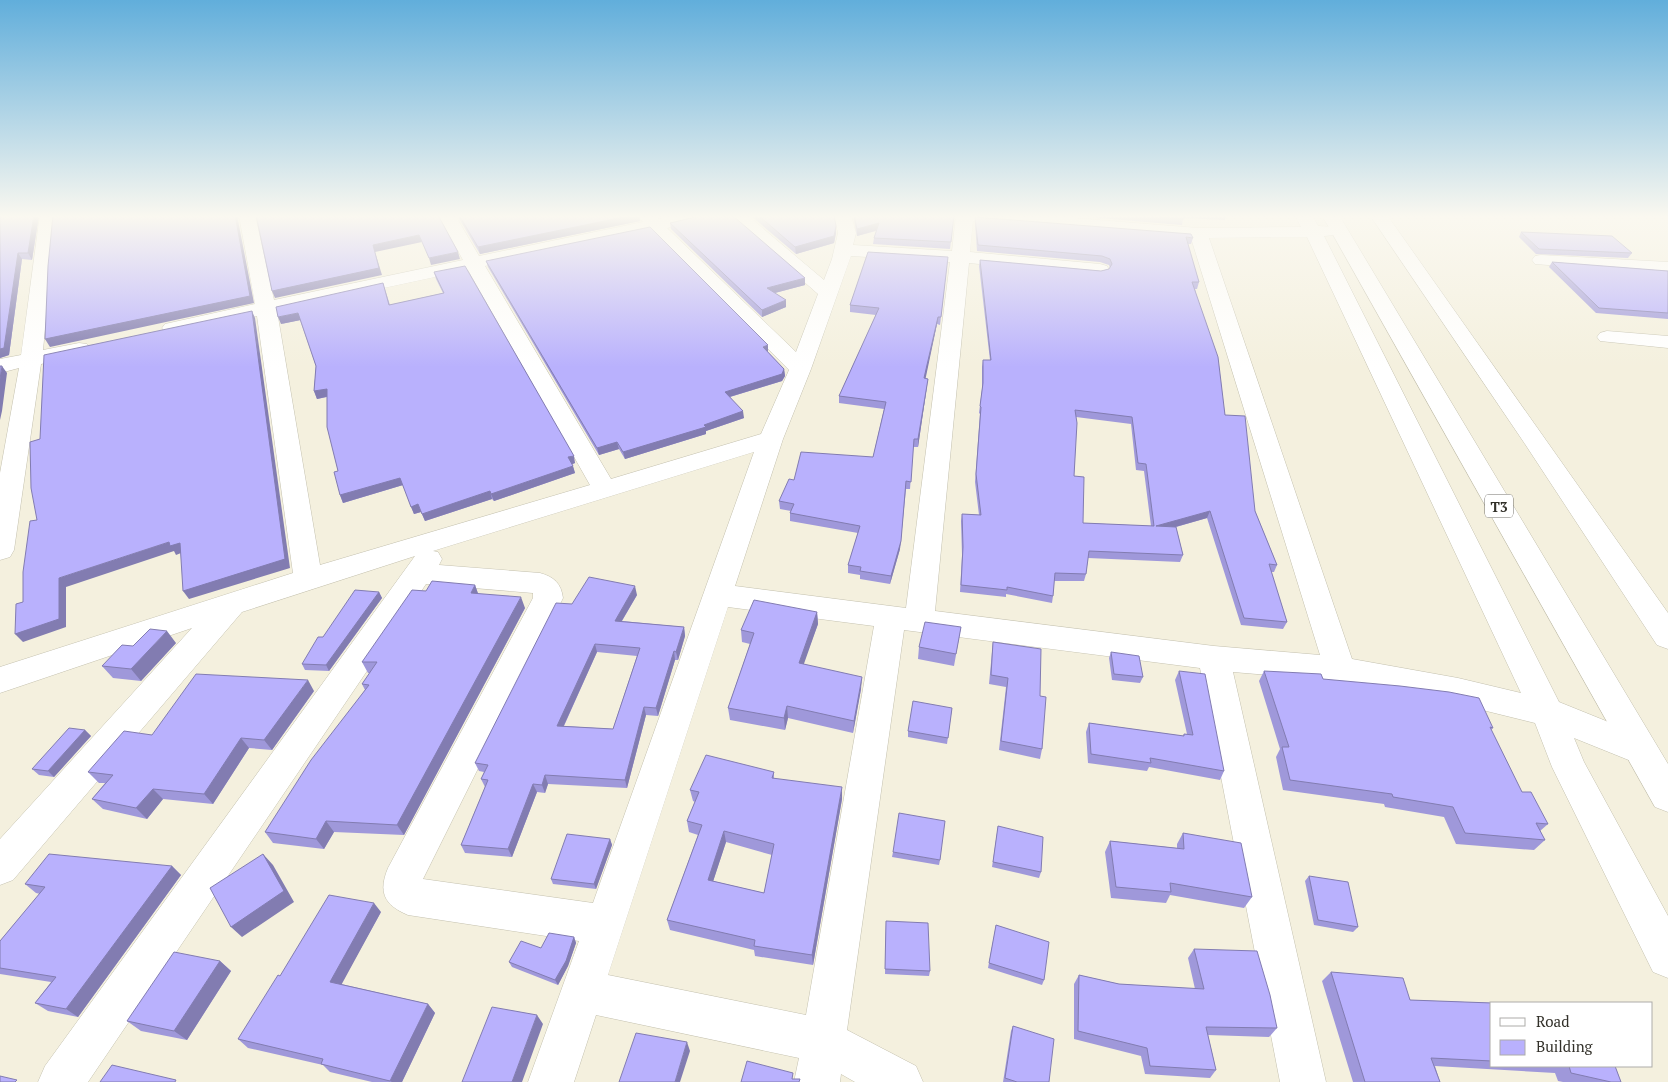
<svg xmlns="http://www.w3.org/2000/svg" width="1668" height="1082" viewBox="0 0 1668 1082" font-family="'PT Serif',serif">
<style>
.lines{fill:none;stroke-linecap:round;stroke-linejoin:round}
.minor-casing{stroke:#c4c1af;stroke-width:1}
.highway-casing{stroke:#c4c1af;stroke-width:1}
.minor{fill:#fff;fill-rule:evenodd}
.highway{fill:#fff;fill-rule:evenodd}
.wall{fill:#9f98da;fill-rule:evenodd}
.shaded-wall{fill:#827cb1}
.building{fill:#b9b1fd;stroke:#827cb1;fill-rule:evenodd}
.labels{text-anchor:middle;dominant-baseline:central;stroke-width:4;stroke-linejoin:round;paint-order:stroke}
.shield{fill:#fff;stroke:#706e69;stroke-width:1}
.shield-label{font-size:14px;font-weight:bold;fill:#323029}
</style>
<rect width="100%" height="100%" fill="#f4f0de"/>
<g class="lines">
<defs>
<path id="minor" d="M40,215h16l-13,135 36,-7 8,1 3,5 -3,5 -46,10 -27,186 -4,7 -10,3v-87l19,-105 -19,5v-14l21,-4z
M239,215h16l19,85 189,-40 -25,-45h17l24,41 164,-34 -6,-7h18l4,4 18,-4h34l-2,4 -42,9 129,124 22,-58 -90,-79h19l77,65 8,-21 6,-26 -4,-18h17l5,18 -3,12 99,6 4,-36h79l163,13 103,-1 -6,-12h17l6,11 17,1 3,4 -3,4 -11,1 235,466 94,38 5,10 -5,10 -12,5 -67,-27 10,24 84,154v62l-15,-6 -101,-205 -17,-44 -77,-19 -118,-23 -107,-9 93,410h-46l-80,-414 -296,-38 -57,400 69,36 7,16h-68l-14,-8 -1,8h-46l5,-24 -203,-43 -22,67h-46l51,-141 -171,-26c-24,-10 -30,-23 -20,-47l145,-270v-5l-107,-9 -338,498h-50l7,-16 370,-510 -173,56 -229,268 -13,5v-46l192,-211 -192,65v-26l293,-94 -36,-257 -85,18 -7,-2 -3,-4 3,-4 90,-20zM973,221l218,17 129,417 -106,-9 -279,-35 34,-348 131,13 7,-2 2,-4 -2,-4 -7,-2 -130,-12zM651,231l138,139 -28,64 -150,45 -126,-213zM1307,237l214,456 -63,-15 -106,-19 -143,-421zM851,256l99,6 -44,346 -171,-22 48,-147 28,-70zM468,270l122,215 -270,80 -43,-254zM754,452l-161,451 -170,-24 140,-281c-2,-15 -9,-21 -23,-25l-101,-8 3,-6 -4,-7 -5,-1zM728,607l146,19 -68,389 -198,-40z
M1541,255l127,7v12l-133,-10 -3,-4 3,-4z
M1607,331l61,5v12l-68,-7 -3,-4 3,-4z"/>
<path id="highway" d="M1322,215h17l329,549v48l-13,-5z
M1370,215h17l281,398v36l-11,-4 -132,-201z"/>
</defs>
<use href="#minor" class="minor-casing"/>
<use href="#highway" class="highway-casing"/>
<use href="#minor" class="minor"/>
<use href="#highway" class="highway"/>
</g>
<path class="wall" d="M0,215h39l-7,45 -10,-1 -13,96 -9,3z
M457,215h182l1,6 -160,33z
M750,215h84l2,11v7l-2,10 -38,11z
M853,215h101l-4,34 -77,-5 1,-6 2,-7 -19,5z
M1063,215h163l-1,5 -42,-2 -1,7z
M975,217l218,21 -2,6h-4l12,38 -2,7h-2l30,126 30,96 22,54 -3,7h-3l16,50 -4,7 -42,-4 -34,-107 -31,9 7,28 -3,7 -92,-4 -2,16 -2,7h-30l-1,15 -1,7 -46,-9v3l-46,-5 2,-37 -1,-34 1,-7 17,1 -4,-33 5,-68 -1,-1 3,-24v-22l1,-7h7l-11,-94 1,-6 121,11 8,-2 1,-1 -1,-3 -9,-3 -123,-11 -2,-28zM1076,417l55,7 5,46 8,1 7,55 -68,-3 -9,-47z
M670,223l135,62 -30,8 11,14 -24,10 -91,-88z
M1521,232l111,21 -4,5 -92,-4 -17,-17z
M948,257l-8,68 -3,-1 -12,54 2,8 -9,61h-5l-3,42h-4l-6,60 -10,35 -30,-5v-4l-12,-2v-8l10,-32 -68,-12v-8l1,-2 -11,-2 -1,-8 15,-21 79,-23 11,-48 -45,-6v-7l37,-81 -26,-3v-7z
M486,261l282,91 16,17 1,7 -3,5 -52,16 14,21 -38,13v3l-81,25 -6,-10 -20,6 -111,-188z
M1552,262l116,9v48l-72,-6 -47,-46z
M434,272l141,191 -3,1 3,9 -81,28 -2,-2 -67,22 -4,-9 -7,2 -11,-29 -60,18 -3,-8 -2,-24 -11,-74 -10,2 -3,-8 2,-25 -16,-46 -19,4 102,-41 7,22 53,-12 -7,-14z
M475,585l3,9 47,14 -121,227 -70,-3 -10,17 -51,-6 -8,-11 100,-142 -3,-6 8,-11h-2l-6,-11 64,-71z
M379,592l3,6 -53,73 -24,-1 -3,-6z
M637,595l-15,26 62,6 1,9 -7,24h-3l-17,56 -12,-1 -19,73 -79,-4 -3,9 -8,-1 -25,65 -47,-4 -4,-8 24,-58 -4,-8 3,-7 -5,-1 -4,-8 97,-159zM597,652l40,4 -24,73 -49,-3z
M817,612l1,12 -15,40 58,25 -8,44 -65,-15 -3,12 -55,-10 -2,-12 22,-64 -8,-2 -1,-12z
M961,627l-7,39 -36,-7 1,-12z
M993,642l47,54 2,53 -2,10 -41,-9 7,-63 -17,-3 3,-32z
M176,643l-35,38 -28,-3 -11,-12 31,-20z
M1111,652l32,25 -3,6 -28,-3 -3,-22z
M1179,671l45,100 -4,9 -71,-13 -2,4 -59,-8 -2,-31 3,-9 94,13 1,-2h3l-12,-54z
M1264,671l59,8 170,49 -2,2 31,62 26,32 -8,7 5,9 -11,10 -78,-6 -12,-27 -59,-10 -1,-3 -101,-14 -7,-33 4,-8 -21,-68z
M314,691l-42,59 -23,-2 -36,56 -50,-5 -16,20 -44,-10 -11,-10 13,-16h-6l-11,-11 64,-37z
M952,708l-5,36 -39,-7v-6z
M85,730l6,6 -37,41 -15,-2 -7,-6z
M774,772v6l68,21 -29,166 -58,-9 -1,-6 -84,-20 -3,-10 31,-85 -9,-3 -2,-11 8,-19 -2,-1 -3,-11zM726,842l46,13 -8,38 -51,-12z
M998,826l43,46 -2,6 -47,-11z
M1183,833l69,64 -8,11 -74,-13 -4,8 -55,-5 -6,-46 5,-11 67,7v-4z
M610,839l2,6 -16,44 -43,-5 -2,-5z
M893,852l47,8 -1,5 -47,-8z
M172,866l9,9 -103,142 -30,-6 -13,-8 16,-21 -51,-8v-33l40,-47 -4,-1 -11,-9z
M1309,876l49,51 -5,5 -39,-7 -9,-44z
M381,912l-40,72 87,20 7,9 -33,69h-30l-42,-10 -7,-7 -75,-17 -10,-9 42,-63z
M886,921l44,50 -1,5 -44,-2z
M996,925l48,55 -2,5 -54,-17z
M574,937l2,6 -8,23 -10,19 -46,-18 -3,-5 32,-14z
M1194,949l83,79 -8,9 -61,-2 8,35 -6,8 -65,-4 -4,-18 -67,-17v-55l5,-9 40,9 76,5 -7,-31z
M220,961l11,10 -44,69 -46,-9 -14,-10z
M1331,972l79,28 82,3v63h123l6,16h-58l-5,-1 -3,-8 -120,-7 5,16h-87l-31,-101z
M1013,1026l36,56h-46l8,-51z"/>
<path class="shaded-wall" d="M34,215h5l-7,45 -4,-7z
M235,215h2l17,88 -204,44 -5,-8z
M634,215h5l1,6 -160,33 -2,-7z
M879,223l-1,7 -21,6v-7z
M836,226v7l-2,10 -38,11 -1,-7z
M419,235l3,7 -47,10 7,23 -107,23 -3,-7 101,-46z
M458,252l2,7 -29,6 -2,-7z
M18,253l4,6 -13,96 -9,3v-9z
M805,278v7l-38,10v-7z
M786,300v7l-24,10v-7z
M252,311l3,7 35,250 -101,31 -6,-8z
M298,313l3,7 -20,4 -3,-7z
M938,317l-1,7 -13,62v-8z
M768,345v7l-5,1v-6z
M2,366l5,7 -5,38 -2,9v-41z
M784,369l1,7 -3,5 -56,17 -1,-6z
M928,379l-1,7 -9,61v-8z
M327,389l3,7 -13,3 -3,-8z
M743,411l1,7 -38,13v3l-81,25 -2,-7z
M617,442l2,7 -20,6 -2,-7z
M574,456l1,7 -5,2 -2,-8z
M573,466l2,7 -81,28 -3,-7z
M400,478l3,7 -60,18 -3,-8z
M906,481l-6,68 -10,35 1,-8z
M490,491l2,8 -67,22 -3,-7z
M418,504l3,8 -7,2 -3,-7z
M1210,511l-3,7 -53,15 2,-7z
M169,542l11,1 6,8 -10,4 -2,-4 -108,36v40l-43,15 -8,-8 44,-56z
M475,585l4,11 -8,-3z
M635,586l2,9 -20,34 -2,-8z
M379,592l3,6 -53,73 -3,-6z
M521,597l4,11 -121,227 -7,-10z
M817,612l1,12 -18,51 -1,-12z
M684,627l1,9 -7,24 -2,-8z
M167,631l9,12 -35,38 -10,-12z
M595,644l2,8 -37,82 -3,-8z
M674,651l1,9 -17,56 -2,-8z
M862,677l-1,12 -8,44 1,-12z
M308,680l6,11 -42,59 -8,-10z
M787,706l1,12 -3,12 -1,-12z
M644,707l2,8 -19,73 -2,-8z
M85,730l6,6 -37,41 -6,-6z
M241,738l8,10 -36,56 -9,-10z
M545,775l3,9 -3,9 -3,-8z
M533,784l4,8 -25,65 -4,-8z
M842,787v12l-29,166 -1,-10z
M153,789l10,10 -16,20 -11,-11z
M326,821l8,11 -10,17 -8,-10z
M724,831l2,11 -16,49 -2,-11z
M610,839l2,6 -16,44 -2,-5z
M263,854l10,11 21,37 -52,35 -11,-10z
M172,866l9,9 -103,142 -12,-8z
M374,903l7,9 -43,79 -8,-9z
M574,937l2,6 -8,23 -10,19 -3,-5z
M220,961l11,10 -44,69 -13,-9z
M428,1004l7,9 -33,69h-10l-2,-1z
M537,1015l6,9 -21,58h-10z
M687,1042l3,9 -10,31h-5z"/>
<path class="building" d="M0,215h34l-6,38h-10l-14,95 -4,1z
M53,215h182l15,81 -205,43 3,-73z
M256,215h182l20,37 -29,6 -10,-23 -46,10 6,23 -107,23z
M459,215h175l-156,32z
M704,215h28l73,63 -38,10 19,12 -24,10 -92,-87z
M758,215h76l2,11 -2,10 -39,11z
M854,215h100l-3,27 -77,-4 5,-15 -22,6z
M1137,215h45l2,4z
M975,217l216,17 2,4 -7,-1 13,45h-7l26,75 7,58 20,1 10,95 22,54 -8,-1 18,58 -43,-4 -34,-107 -54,15 20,1 7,28 -94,-4 -3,23 -31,-1 -2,23 -46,-9v3l-46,-5 2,-38 -1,-33 19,1 -5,-41 5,-67 -1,-1 3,-23v-23h8l-11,-100 121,11 8,-2 3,-5 -2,-5 -8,-3 -124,-11zM1075,410l57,7 6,46 8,1 8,62 -71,-3 1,-46 -10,-1 3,-53z
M650,227l118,118 -5,2 21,22 -2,5 -57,18 18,19 -39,14 2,2 -83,25 -6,-10 -20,6 -111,-187z
M1521,232l91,4 20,17 -93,-4z
M868,252l80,5 -7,60h-3l-14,61 4,1 -10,60h-4l-3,43 -5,-1 -5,60 -10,35 -31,-5 1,-4 -13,-2 12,-39 -70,-13 4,-9 -15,-3 10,-22 5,1 7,-28 72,5 13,-55 -47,-6 40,-88 -29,-3z
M1552,262l116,9v42l-69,-5z
M465,266l109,190 -6,1 5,9 -82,28 -1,-3 -68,23 -4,-10 -7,3 -11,-29 -60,17 -6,-23 4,-1 -11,-44v-38l-13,2 2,-25 -18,-53 -20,4 -2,-10 107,-24 6,22 55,-12 -10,-21z
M252,311l33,248 -102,32 -3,-48 -10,3 -1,-4 -110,36v41l-44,15 1,-30 7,-2v-30l7,-51 7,-1 -6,-32 -1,-46 10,-3 4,-84z
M0,366h2l-2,13z
M589,577l46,9 -20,35 69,6 -8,25 -2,-1 -18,57 -12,-1 -19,73 -80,-5 -3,10 -9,-1 -25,65 -47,-4 27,-65 -7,-1 7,-14 -13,-2 81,-160 16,1zM595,644l45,4 -27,81 -56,-3z
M432,581l43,4 -4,8 50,4 -124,228 -71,-4 -10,18 -51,-7 46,-72 58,-75 -7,-1 15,-22h-15l50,-72 14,1z
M355,590l24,2 -53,73 -24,-1 16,-27h5z
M754,600l63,12 -18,51 63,14 -8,44 -67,-15 -3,12 -56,-10 26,-75 -13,-3z
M925,622l36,5 -5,27 -37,-7z
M150,629l17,2 -36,38 -29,-3 20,-21 11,1z
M993,642l48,7 -1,47 6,1 -4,52 -41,-8 7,-63 -17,-3z
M1111,652l28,4 4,21 -29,-3z
M1179,671l26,3 19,97 -74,-13 1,5 -60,-9 -2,-31 95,13v-2l9,1z
M1264,671l57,3 2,5 77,7 49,6 30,6 14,30 -3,-1 32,65h9l17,32 -12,-1 9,17 -80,-7 -12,-26 -60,-10 -1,-3 -102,-14 -8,-33h7z
M196,674l112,6 -44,60 -23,-2 -37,56 -51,-5 -17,19 -44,-9 21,-24 -25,-3 36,-41 28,4z
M913,701l39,7 -4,30 -40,-7z
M69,728l16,2 -37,41 -16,-2z
M706,755l68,17 -2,6 70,9 -30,168 -58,-9 1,-6 -88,-20 35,-95 -15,-4 12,-29 -9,-2zM724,831l50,13 -10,49 -56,-13z
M899,813l46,8 -5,39 -47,-8z
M998,826l45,11 -2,35 -48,-10z
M1183,833l58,10 11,54 -82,-14 1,9 -55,-5 -6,-46 74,8z
M567,834l43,5 -16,45 -43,-5z
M49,854l123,12 -106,143 -31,-6 21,-26 -56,-9v-27l45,-54 -20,-3z
M263,854l21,37 -53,36 -21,-39z
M1309,876l39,6 10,45 -40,-7z
M329,895l45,8 -44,79 98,22 -38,77 -69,-17 2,-5 -85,-20 40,-64 2,1z
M886,921l42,2 2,48 -45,-2z
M996,925l53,17 -5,38 -55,-17z
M549,933l25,4 -8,24 -11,19 -46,-18 12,-21 20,7z
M1194,949l63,2 13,44 7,33 -71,-1 10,43 -66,-4 -3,-18 -69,-17 1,-56 40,9 85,5z
M174,952l46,9 -46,70 -47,-10z
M1331,972l72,6 7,22 82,3v58l-61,-3 9,24h-75z
M492,1007l45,8 -25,67h-50z
M1013,1026l41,13 -5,43h-32l-12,-4z
M636,1033l51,9 -12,40h-56z
M747,1061l46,12 -1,6h8l-1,3h-58z
M112,1065l64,15 -1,2h-75z
M1569,1066h46l6,16h-10l-40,-9z
M0,1076l17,4 -2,2h-15z"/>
<linearGradient id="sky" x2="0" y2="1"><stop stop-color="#61aedb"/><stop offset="0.59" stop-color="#faf8f0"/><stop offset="1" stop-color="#faf8f0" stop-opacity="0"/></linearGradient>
<rect width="1668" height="367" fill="url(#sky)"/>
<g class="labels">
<rect class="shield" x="1485" y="494.5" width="28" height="23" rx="4"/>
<g class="shield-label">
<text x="1499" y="506">T3</text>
</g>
</g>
<rect x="1490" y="1002" width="162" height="65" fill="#ffffff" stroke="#adaca9"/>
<rect x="1500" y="1018" width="25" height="8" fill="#ffffff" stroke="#adaca9"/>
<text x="1536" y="1027" font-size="15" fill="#323029">Road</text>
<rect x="1500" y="1040" width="25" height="15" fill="#b9b1fd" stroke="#adaca9"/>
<text x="1536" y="1052" font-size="15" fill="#323029">Building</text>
</svg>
